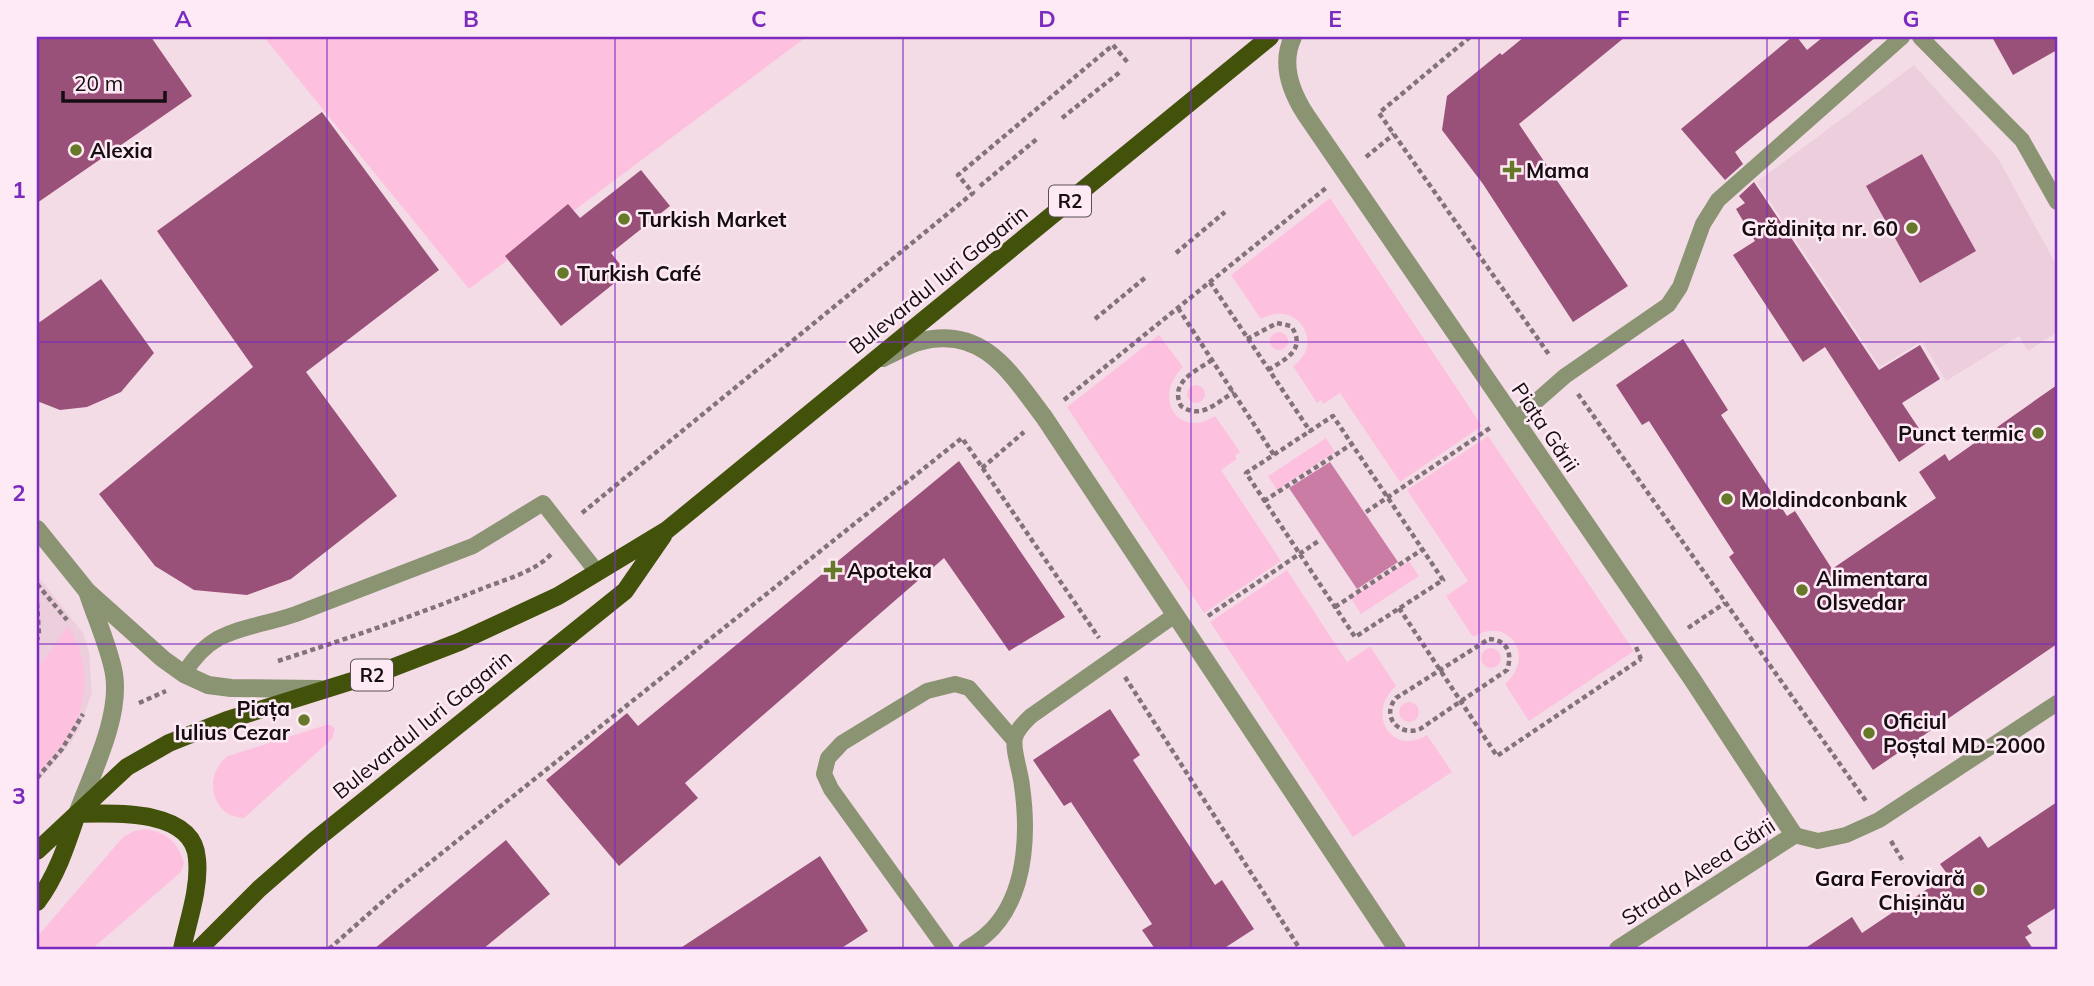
<svg xmlns="http://www.w3.org/2000/svg" width="2094" height="986" viewBox="0 0 2094 986" font-family="Mulish,sans-serif">
<style>
.built{fill:#edcedd}
.green{fill:#fdc1df}
.water{fill:#ca7ca5}
.building{fill:#9a5179}
.lines{fill:none;stroke-linecap:round;stroke-linejoin:round}
.path{stroke:#827279;stroke-width:4.5;stroke-dasharray:5 3.5;stroke-linecap:butt}
.lane{stroke:#8a9473;stroke-width:16}
.street{stroke:#8a9473;stroke-width:18}
.primary{stroke:#43520b;stroke-width:18}
.grid{fill:none;stroke:#7b2cbf;stroke-width:2;stroke-opacity:0.55}
.poi-dot{fill:#667929;stroke:#feeaf4;stroke-width:2.5}
.labels{text-anchor:middle;dominant-baseline:central;stroke-width:5;stroke-linejoin:round;paint-order:stroke}
.shield{fill:#feeaf4;stroke:#5b4f55;stroke-width:2}
.shield-label{font-size:19px;font-weight:bold;fill:#150d11}
.poi-label{font-size:21px;font-weight:bold;fill:#150d11;stroke:#feeaf4;text-anchor:start}
.street-label{font-size:21px;fill:#150d11;stroke:#feeaf4}
.neatline{fill:none;stroke:#7b2cbf;stroke-width:2.5}
.grid-label{font-size:23px;text-anchor:middle;font-weight:bold;fill:#7b2cbf}
</style>
<rect width="100%" height="100%" fill="#f4dce7"/>
<path class="built" d="M1914,65l84,93 59,108v66l-29,19 -9,-15 -73,45 -24,-40 -42,26 -123,-185z
M37,575l46,58 6,19 3,41 -13,36 -9,15 -33,39z"/>
<path class="green" d="M264,37h540l1,1 -336,251z
M1330,198l152,228 -82,56 -60,-89 -17,11 -2,-4 -4,3 -24,-37c33,-22 4,-68 -32,-47l-30,-44z
M1270 341a9 9 0 1 1 18 0a9 9 0 1 1-18 0Z
M1159,335l24,32c-32,32 -3,72 32,49l25,36 -5,4 2,3 -16,11 60,91 -77,52 -137,-206z
M1187 394a9 9 0 1 1 18 0a9 9 0 1 1-18 0Z
M1488,436l146,215 -105,70 -24,-37c32,-28 3,-69 -32,-47l-27,-41 22,-15 -61,-91z
M1326,438l9,14 -58,38 -9,-14z
M1409,561l10,15 -58,38 -10,-16z
M1287,570l60,92 23,-16 26,40c-31,27 -4,71 31,49l25,37 -99,65 -143,-215z
M68,626c19,27 21,66 8,95 -8,20 -25,36 -39,53v-104z
M1481 658a10 10 0 1 1 20 0a10 10 0 1 1-20 0Z
M1399 712a10 10 0 1 1 20 0a10 10 0 1 1-20 0Z
M326,725h5l4,4 -3,10 -88,79c-34,-1 -41,-44 -16,-62z
M145,829c21,3 33,13 39,34l-3,9 -89,77h-55v-12l86,-100 11,-6z"/>
<path class="water" d="M1330,462l68,100 -41,27 -68,-101z"/>
<path class="building" d="M37,37h114l41,59 -155,107z
M1524,37h101l-106,87 109,162 -55,36 -90,-138 -41,-54 5,-34 53,-43 2,2z
M1792,37h5l10,13 16,-13h53l-141,115 8,12 -18,16 -44,-51z
M1992,37h65v13l-44,25z
M322,112l117,158 -133,102 91,124 -106,83 -44,16 -53,-5 -39,-24 -56,-72 154,-127 -96,-136z
M1922,154l54,97 -56,32 -54,-97z
M641,170l29,36 -59,47 16,20 -66,53 -56,-70 63,-52 12,14z
M1754,182l125,188 41,-25 20,34 -38,24 26,39 -29,20 -74,-115 -22,15 -70,-107 22,-14 -19,-32 9,-6 -6,-7z
M101,279l53,74 -33,39 -34,15 -27,3 -23,-9v-77z
M1683,339l45,71 -7,5 66,101 8,-5 37,58 104,-71 -17,-26 26,-18 4,7 108,-76v259l-184,126 -144,-213 5,-4 -85,-132 -7,4 -26,-40z
M959,461l106,156 -56,34 -65,-93 -259,225 13,15 -79,68 -73,-86 81,-67 11,13z
M1110,709l30,46 -7,5 82,125 7,-5 32,49 -31,20h-68l-13,-19 10,-6 -81,-122 -7,4 -31,-46z
M2057,802v105l-30,19 5,7 -7,4 8,12h-229l48,-32 10,16 86,-58 -8,-11 40,-28 8,12z
M506,840l44,54 -67,55h-109z
M820,856l48,75 -28,18h-161z"/>
<g class="lines">
<path class="path" d="M1470,37l-91,76 171,243
M1062,118l58,-46
M1366,157l28,-23
M980,186l58,-48
M1176,253l49,-41
M1210,282l100,149 23,-15 110,164 -88,57 -109,-164 64,-42
M1178,308l96,147
M1095,319l51,-42
M1247,339l30,-16 14,3c16,23 -5,33 -23,44
M1212,360c-16,11 -43,22 -31,46 20,14 35,-3 53,-14
M1578,394l288,407
M1064,400l262,-212
M982,468l42,-36
M1264,501l88,-57
M1366,512l124,-84
M582,513l391,-320 -15,-18 155,-130 16,19
M37,584l30,36
M37,603l2,31 -2,6
M1335,607l88,-58
M1399,608l98,148 144,-97
M1208,616l112,-76
M1688,628l37,-25
M1489,639c18,1 24,14 18,31l-87,59c-20,8 -40,-12 -24,-31z
M1636,647l5,12
M278,661c68,-22 136,-45 203,-72 22,-9 55,-17 71,-36
M1125,677l175,272
M139,703l27,-12
M37,778l25,-29 21,-35
M1891,841l13,22
M329,949l69,-61 564,-450 137,200"/>
<path class="lane" d="M1920,37l102,103 35,62
M1514,421l51,-45 103,-71 12,-18 23,-63 15,-24 184,-163
M184,674c29,-49 63,-43 112,-60l177,-68 70,-43 54,69
M1794,835l24,6 28,-6 33,-15 178,-117
M946,949l-115,-160 -7,-15 4,-16 14,-15 85,-52 28,-7 14,4 45,52
M966,949c12,-7 25,-17 33,-28 28,-37 29,-92 23,-135 -1,-13 -10,-37 -7,-48 2,-9 9,-15 16,-22l144,-101"/>
<path class="street" d="M1293,37c-13,27 -2,55 13,78l386,564 102,156 -176,114
M883,358c11,-5 23,-12 35,-16 64,-18 92,30 126,75l353,532
M37,529l50,62 76,68 21,15 24,11 23,3 89,1
M77,814c15,-41 44,-97 37,-140 -4,-25 -19,-58 -27,-83"/>
<path class="primary" d="M77,814c35,-1 117,-6 120,45 3,29 -9,62 -15,90
M37,851l90,-84 42,-24 58,-23 157,-49 75,-29 99,-46 109,-66 603,-493
M37,902c19,-25 29,-55 39,-85
M199,949l60,-60 55,-48 311,-250 38,-55"/>
</g>
<path class="grid" d="M327,37v912M615,37v912M903,37v912M1191,37v912M1479,37v912M1767,37v912M37,342h2020M37,644h2020"/>
<g class="poi-dot">
<circle cx="76" cy="150" r="7"/>
<path d="M1508.5 159.5h7v7h7v7h-7v7h-7v-7h-7v-7h7z"/>
<circle cx="624" cy="219" r="7"/>
<circle cx="1912" cy="228" r="7"/>
<circle cx="563" cy="273" r="7"/>
<circle cx="2038" cy="433" r="7"/>
<circle cx="1727" cy="499" r="7"/>
<path d="M829.5 559.5h7v7h7v7h-7v7h-7v-7h-7v-7h7z"/>
<circle cx="1802" cy="590" r="7"/>
<circle cx="304" cy="720" r="7"/>
<circle cx="1869" cy="733" r="7"/>
<circle cx="1979" cy="890" r="7"/>
</g>
<g class="labels">
<g class="shield">
<rect x="1049" y="185.5" width="42" height="31" rx="5"/>
<rect x="351" y="659.5" width="42" height="31" rx="5"/>
</g>
<g class="shield-label">
<text x="1070" y="201">R2</text>
<text x="372" y="675">R2</text>
</g>
<g class="poi-label">
<text x="90" y="150">Alexia</text>
<text x="1526" y="170">Mama</text>
<text x="638" y="219">Turkish Market</text>
<text x="1898" y="228" text-anchor="end">Grădinița nr. 60</text>
<text x="577" y="273">Turkish Café</text>
<text x="2024" y="433" text-anchor="end">Punct termic</text>
<text x="1741" y="499">Moldindconbank</text>
<text x="847" y="570">Apoteka</text>
<text x="1816" y="578">Alimentara<tspan x="1816" dy="24">Olsvedar</tspan></text>
<text x="290" y="708" text-anchor="end">Piața<tspan x="290" dy="24">Iulius Cezar</tspan></text>
<text x="1883" y="721">Oficiul<tspan x="1883" dy="24">Poștal MD-2000</tspan></text>
<text x="1965" y="878" text-anchor="end">Gara Feroviară<tspan x="1965" dy="24">Chișinău</tspan></text>
</g>
<g class="street-label">
<text transform="translate(938 279) rotate(-39)">Bulevardul Iuri Gagarin</text>
<text transform="translate(1546 427) rotate(56)">Piața Gării</text>
<text transform="translate(422 724) rotate(-39)">Bulevardul Iuri Gagarin</text>
<text transform="translate(1698 871) rotate(-33)">Strada Aleea Gării</text>
</g>
</g>
<rect width="2094" height="986" fill="none" stroke="#feeaf4" stroke-width="77"/>
<path d="M63 91v10h102v-10" fill="none" stroke="#150d11" stroke-width="3.5"/>
<text x="74" y="91" font-size="21" fill="#150d11" stroke="#feeaf4" stroke-width="5" paint-order="stroke">20 m</text>
<rect x="38" y="38" width="2018" height="910" class="neatline"/>
<g class="grid-label">
<text x="183" y="27">A</text>
<text x="471" y="27">B</text>
<text x="759" y="27">C</text>
<text x="1047" y="27">D</text>
<text x="1335" y="27">E</text>
<text x="1623" y="27">F</text>
<text x="1911" y="27">G</text>
<text x="19" y="198">1</text>
<text x="19" y="501">2</text>
<text x="19" y="804">3</text>
</g>
</svg>
